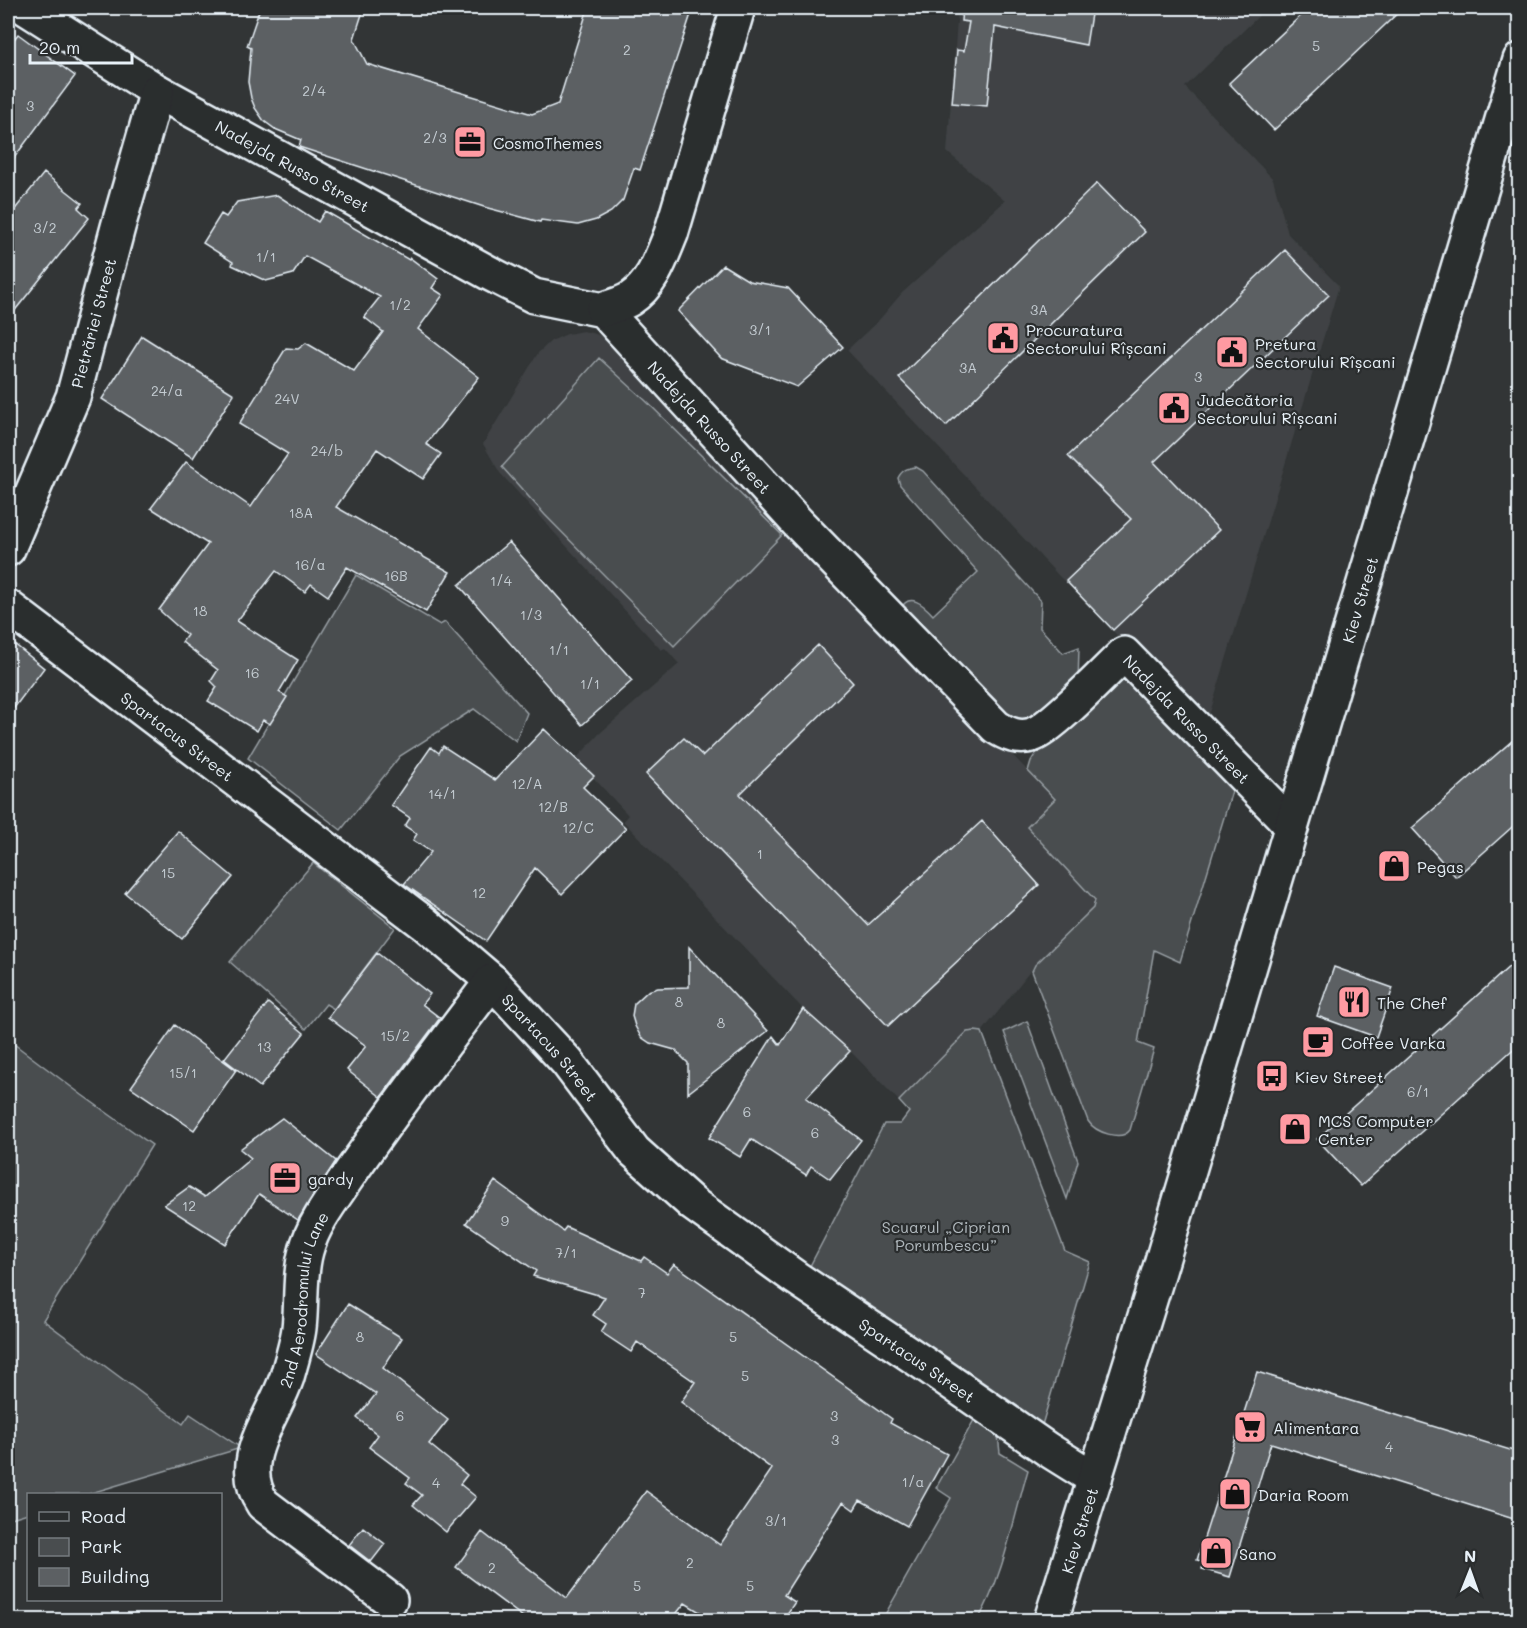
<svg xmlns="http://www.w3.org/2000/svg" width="1527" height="1628" viewBox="0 0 1527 1628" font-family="Mali,sans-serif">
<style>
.built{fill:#3f4244}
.green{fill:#494d4f;stroke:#989fa4;stroke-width:1.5}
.building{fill:#5c6063;stroke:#e8f1f8;stroke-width:1.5}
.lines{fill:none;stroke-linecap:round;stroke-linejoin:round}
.minor-casing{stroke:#e8f1f8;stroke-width:38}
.major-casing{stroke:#e8f1f8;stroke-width:38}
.minor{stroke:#2a2d2e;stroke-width:33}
.major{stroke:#2a2d2e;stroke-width:33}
.labels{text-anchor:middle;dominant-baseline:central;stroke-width:4.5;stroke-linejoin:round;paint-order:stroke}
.number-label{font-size:14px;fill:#c5cdd3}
.poi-label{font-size:16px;fill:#e8f1f8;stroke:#2a2d2e;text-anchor:start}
.street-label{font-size:16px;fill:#e8f1f8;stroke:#2a2d2e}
.park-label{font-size:16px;fill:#b0b8bd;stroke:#2a2d2e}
</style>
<rect width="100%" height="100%" fill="#323536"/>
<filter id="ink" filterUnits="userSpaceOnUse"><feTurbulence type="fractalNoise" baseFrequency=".0167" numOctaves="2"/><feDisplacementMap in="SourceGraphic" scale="12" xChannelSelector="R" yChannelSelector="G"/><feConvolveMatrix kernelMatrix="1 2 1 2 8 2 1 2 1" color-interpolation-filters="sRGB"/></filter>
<g filter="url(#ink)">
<path class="built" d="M958,8h309l-82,79 88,92 15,55 51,52 -133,440 -149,-152 -210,-224 32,-30 23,-27 103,-92 -58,-49z
M583,331l16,4 22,15 434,449 40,106 -60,60 -53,67 -7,-1 -8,1 -68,69 -49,-50 -47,-42 -180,-188 5,-6 -52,-56 23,-25 80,-70 -14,-16 -4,2 -161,-177 -17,-29 55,-91 13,-12 16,-7z"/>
<path class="green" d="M599,358l47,43 136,134 -108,111 -129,-131 -43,-48z
M916,467l7,4 118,130 -1,27 23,25 16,-6 -1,36 -55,48 -123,-121c9,-19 24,-5 33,5l45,-43 -78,-87 -2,-7c4,-8 9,-10 18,-11z
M356,575l84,50 5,-3 82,91 -11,28 -42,-32 -74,47 -59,74 -93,-72z
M1122,680l8,3 102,104v4l-52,171 -26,-12 -16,93 16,6 -24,81c-9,12 -35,2 -42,-9l-56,-150 3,-6 58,-57 2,-8 -68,-73 28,-28 -27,-28 3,-10 11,-18 70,-61z
M313,863l82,65 -61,81 -8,-5 -20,25 -76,-67z
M1027,1021l51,140 -11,38 -63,-167z
M975,1031l7,1 83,219 25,11 -50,170 -230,-166 74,-142h16l9,-12 -10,-11 68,-69z
M10,1041l72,54 70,50 -109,175 140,104 7,-10 51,34 -153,46h-60v19l-20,6v-475z
M974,1420l24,15 2,18 28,17c-14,47 -25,108 -50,150h-96l69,-122 -15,-10z"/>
<path class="building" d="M260,8h104l-10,31 13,25 165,50 26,-10 30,-96h105l-53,162 -6,-2 -11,32 -12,12 -15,8 -18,5 -37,-5 -1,2 -56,-15 -185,-60 2,-7 -26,-11 -11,-8 -9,-13 -4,-10 -3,-16 3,-34 -4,-2z
M962,8h130l-6,37 -91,-18 -8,79 -35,-3 5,-53 7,1 5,-29 -8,-1z
M1309,8h94l-129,122 -45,-47z
M18,34l57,42 -67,90v-119z
M44,173l38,30 -4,5 11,10 -81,101v-101z
M1097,183l48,49 -199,194 -47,-48z
M277,195l41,27 7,-11 84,49 1,-2 28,21 -6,9 11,7 -25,34 61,48 -53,67 15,10 -18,25 -46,-30 -41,58 114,65 -24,40 -79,-45 -19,29 -17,-12 -6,8 -29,-21 -39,50 61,39 -19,32 8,5 -17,27 -7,-4 -6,11 -49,-30 9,-14 -6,-6 7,-11 -36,-28 5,-7 -28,-25 49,-66 -57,-36 35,-46 65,45 37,-53 -49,-30 47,-76 12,1 8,-6 48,28 29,-39 -19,-15 16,-20 -75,-41 -12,18 -27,7 -34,-16 1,-3 -30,-19 18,-29 5,3 11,-15z
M1285,250l44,45 -175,167 65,68 -106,100 -47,-49 65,-62 -63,-63z
M723,265l26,16 39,7 55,59 -46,40 -76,-29 -43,-47z
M142,336l92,58 -41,64 -91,-59z
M509,542l123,139 -50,44 -123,-140z
M8,639l36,29 -36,48z
M818,645l35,38 -113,111 128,131 114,-104 57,64 -151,141 -242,-252 38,-36 19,18z
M544,729l50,47 -11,11 43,41 -64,66 -27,-26 -49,73 -82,-57 27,-32 -18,-12 4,-6 -12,-8 5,-8 -19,-13 40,-58 8,6 4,-7 52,34z
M1520,734v86l-64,57 -44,-49z
M178,831l55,46 -51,62 -57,-46z
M689,947l79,84 -80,62v-30l-13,-13 -25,-7 -9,-6 -6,-11 -3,-10 2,-12 14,-13 10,-3 31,-1z
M377,953l53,41 -8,10 18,14 -59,79 -34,-27 19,-24 -38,-29z
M1520,957v86l-159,143 -44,-47z
M1334,967l59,21 -17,49 -59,-21z
M268,1003l36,30 -44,54 -36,-28z
M803,1009l47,42 -44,47 55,42 -31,39 -19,-13 -5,9 -55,-36 -11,18 -31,-19 64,-102 7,9z
M175,1025l61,45 -42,60 -63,-43z
M282,1118l54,43 -38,59 -39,-26 -34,50 -61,-39 25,-18 16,10 46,-39 -11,-9z
M495,1181l68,50 3,-4 75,34 3,-4 23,16 7,-9 218,155 -2,4 57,31 -40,72 -47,-26 -6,10 -11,-8 -59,93 11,7 -12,18h-70l-28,-17 -14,17h-144l-71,-53 26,-35 85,66 79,-107 74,54 52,-76 -91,-67 14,-20 -58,-40 -6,10 -30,-20 5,-8 -13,-9 12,-18 -72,-21 3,-5 -70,-48z
M348,1304l54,34 -19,30 65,52 -19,24 38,31 -7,9 16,13 -30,35 -33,-27 9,-10 -16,-12 4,-5 -41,-31 9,-12 -21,-17 19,-24 -60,-40z
M1257,1372l263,81v68l-249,-78 -41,134 -28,-8 2,-7 -7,-2z
M363,1527l22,17 -14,18 -22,-17z"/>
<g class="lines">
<defs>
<g id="minor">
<path id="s1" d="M26,8l131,83 332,182 45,23 69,14 195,213 198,204c11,7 22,12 36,8 20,-7 73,-63 92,-81l167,171"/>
<path d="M603,310c9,-4 19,-6 27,-11 23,-15 31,-41 41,-65l67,-226"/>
<path id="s2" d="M8,549l65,-152 45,-170 39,-136"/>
<path id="s3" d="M8,607l416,316 68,58 75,81 67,89 59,53 103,74 130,87 121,84 48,30"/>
<path id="s4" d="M390,1600l-127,-96c-29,-43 10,-85 24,-127 4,-15 10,-33 12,-49 3,-25 0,-52 7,-77 7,-28 29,-55 45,-79 45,-65 93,-128 141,-191"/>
</g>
<g id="major">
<path id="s5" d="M1051,1620l108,-349 361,-1211"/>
</g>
</defs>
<use href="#minor" class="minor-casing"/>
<use href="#major" class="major-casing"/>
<use href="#minor" class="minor"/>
<use href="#major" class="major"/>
</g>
</g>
<defs>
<symbol id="office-square" viewBox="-11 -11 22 22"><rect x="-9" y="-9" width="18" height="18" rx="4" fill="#ff9aa2" stroke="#2a2d2e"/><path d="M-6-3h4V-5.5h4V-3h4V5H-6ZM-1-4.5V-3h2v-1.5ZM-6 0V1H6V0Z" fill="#111"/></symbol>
<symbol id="civic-square" viewBox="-11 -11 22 22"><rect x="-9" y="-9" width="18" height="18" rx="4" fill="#ff9aa2" stroke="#2a2d2e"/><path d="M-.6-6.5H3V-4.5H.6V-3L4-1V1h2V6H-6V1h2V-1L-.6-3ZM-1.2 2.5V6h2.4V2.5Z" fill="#111"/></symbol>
<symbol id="shop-square" viewBox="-11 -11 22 22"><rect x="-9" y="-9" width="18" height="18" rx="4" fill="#ff9aa2" stroke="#2a2d2e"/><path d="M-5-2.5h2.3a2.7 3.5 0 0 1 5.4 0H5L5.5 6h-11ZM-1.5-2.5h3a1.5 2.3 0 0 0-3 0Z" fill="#111"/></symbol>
<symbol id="restaurant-square" viewBox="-11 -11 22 22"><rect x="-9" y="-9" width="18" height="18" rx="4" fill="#ff9aa2" stroke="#2a2d2e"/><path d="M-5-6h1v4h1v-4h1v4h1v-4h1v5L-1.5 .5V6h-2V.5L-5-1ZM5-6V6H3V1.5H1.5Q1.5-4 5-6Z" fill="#111"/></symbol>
<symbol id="cafe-square" viewBox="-11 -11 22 22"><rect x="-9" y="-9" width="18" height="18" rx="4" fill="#ff9aa2" stroke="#2a2d2e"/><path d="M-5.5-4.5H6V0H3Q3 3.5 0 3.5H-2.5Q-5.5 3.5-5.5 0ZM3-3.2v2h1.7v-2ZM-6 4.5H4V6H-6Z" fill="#111"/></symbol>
<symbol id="bus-square" viewBox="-11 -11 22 22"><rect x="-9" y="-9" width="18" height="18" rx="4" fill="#ff9aa2" stroke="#2a2d2e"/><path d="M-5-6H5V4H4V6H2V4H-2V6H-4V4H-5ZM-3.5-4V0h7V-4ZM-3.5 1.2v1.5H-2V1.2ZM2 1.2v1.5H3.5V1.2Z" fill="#111"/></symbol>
<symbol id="supermarket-square" viewBox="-11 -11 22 22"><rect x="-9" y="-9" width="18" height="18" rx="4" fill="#ff9aa2" stroke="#2a2d2e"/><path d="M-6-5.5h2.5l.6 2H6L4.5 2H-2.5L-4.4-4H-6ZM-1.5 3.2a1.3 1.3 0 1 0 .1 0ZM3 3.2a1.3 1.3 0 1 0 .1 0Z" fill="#111"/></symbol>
</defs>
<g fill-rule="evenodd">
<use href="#office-square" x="451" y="123" width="38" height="38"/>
<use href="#civic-square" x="984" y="319" width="38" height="38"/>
<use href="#civic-square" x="1213" y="333" width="38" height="38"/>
<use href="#civic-square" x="1155" y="389" width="38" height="38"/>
<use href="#shop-square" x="1375" y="847" width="38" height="38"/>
<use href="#restaurant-square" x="1335" y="983" width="38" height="38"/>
<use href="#cafe-square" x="1299" y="1023" width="38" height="38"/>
<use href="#bus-square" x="1253" y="1057" width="38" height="38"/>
<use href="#shop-square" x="1276" y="1110" width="38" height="38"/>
<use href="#office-square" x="266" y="1159" width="38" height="38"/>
<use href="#supermarket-square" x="1231" y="1408" width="38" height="38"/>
<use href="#shop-square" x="1216" y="1475" width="38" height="38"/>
<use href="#shop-square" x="1197" y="1534" width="38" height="38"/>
</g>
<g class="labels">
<g class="number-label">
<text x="1316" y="45">5</text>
<text x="627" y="49">2</text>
<text x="314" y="90">2/4</text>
<text x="30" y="105">3</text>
<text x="435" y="137">2/3</text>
<text x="45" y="227">3/2</text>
<text x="266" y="256">1/1</text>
<text x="400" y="304">1/2</text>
<text x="1039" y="309">3A</text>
<text x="760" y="329">3/1</text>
<text x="968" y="367">3A</text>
<text x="1198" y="376">3</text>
<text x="167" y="390">24/a</text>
<text x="287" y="398">24V</text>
<text x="327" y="450">24/b</text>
<text x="301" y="512">18A</text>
<text x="310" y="564">16/a</text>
<text x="396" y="575">16B</text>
<text x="501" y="580">1/4</text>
<text x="200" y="610">18</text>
<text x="531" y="614">1/3</text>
<text x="559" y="649">1/1</text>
<text x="252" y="672">16</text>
<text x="590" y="683">1/1</text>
<text x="527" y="783">12/A</text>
<text x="442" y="793">14/1</text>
<text x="553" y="806">12/B</text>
<text x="578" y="827">12/C</text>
<text x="760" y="853">1</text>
<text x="168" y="872">15</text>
<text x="479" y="892">12</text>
<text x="679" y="1001">8</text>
<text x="721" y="1022">8</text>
<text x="395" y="1035">15/2</text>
<text x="264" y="1046">13</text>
<text x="183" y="1072">15/1</text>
<text x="1418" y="1091">6/1</text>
<text x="747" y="1111">6</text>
<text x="815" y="1132">6</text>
<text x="189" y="1205">12</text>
<text x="505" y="1220">9</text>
<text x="566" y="1252">7/1</text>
<text x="642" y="1292">7</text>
<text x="360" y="1336">8</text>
<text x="733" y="1336">5</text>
<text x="745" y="1375">5</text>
<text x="400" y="1415">6</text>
<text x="834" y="1415">3</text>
<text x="835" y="1439">3</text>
<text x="1389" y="1446">4</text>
<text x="913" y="1481">1/a</text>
<text x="436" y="1482">4</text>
<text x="776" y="1520">3/1</text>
<text x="690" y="1562">2</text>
<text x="492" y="1567">2</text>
<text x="637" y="1585">5</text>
<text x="750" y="1585">5</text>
</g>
<g class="poi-label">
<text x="493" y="142">CosmoThemes</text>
<text x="1026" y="329">Procuratura<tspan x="1026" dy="18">Sectorului Rîșcani</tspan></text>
<text x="1255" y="343">Pretura<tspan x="1255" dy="18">Sectorului Rîșcani</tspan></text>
<text x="1197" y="399">Judecătoria<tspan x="1197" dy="18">Sectorului Rîșcani</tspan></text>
<text x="1417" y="866">Pegas</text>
<text x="1377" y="1002">The Chef</text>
<text x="1341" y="1042">Coffee Varka</text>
<text x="1295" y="1076">Kiev Street</text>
<text x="1318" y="1120">MCS Computer<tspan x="1318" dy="18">Center</tspan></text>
<text x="308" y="1178">gardy</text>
<text x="1273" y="1427">Alimentara</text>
<text x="1258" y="1494">Daria Room</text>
<text x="1239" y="1553">Sano</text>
</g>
<g class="street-label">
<text stroke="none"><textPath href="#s1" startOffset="310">Nadejda Russo Street</textPath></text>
<text stroke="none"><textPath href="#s2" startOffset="242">Pietrăriei Street</textPath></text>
<text stroke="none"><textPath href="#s1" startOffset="813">Nadejda Russo Street</textPath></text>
<text stroke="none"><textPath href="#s5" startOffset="1066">Kiev Street</textPath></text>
<text stroke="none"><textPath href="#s1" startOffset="1479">Nadejda Russo Street</textPath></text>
<text stroke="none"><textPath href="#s3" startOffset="213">Spartacus Street</textPath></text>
<text stroke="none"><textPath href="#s3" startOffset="700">Spartacus Street</textPath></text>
<text stroke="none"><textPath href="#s4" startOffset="375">2nd Aerodromului Lane</textPath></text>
<text stroke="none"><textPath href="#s3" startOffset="1186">Spartacus Street</textPath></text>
<text stroke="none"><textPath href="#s5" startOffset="94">Kiev Street</textPath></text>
</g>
<g class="park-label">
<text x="946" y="1226">Scuarul „Ciprian<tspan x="946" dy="18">Porumbescu”</tspan></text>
</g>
</g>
<rect width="1527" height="1628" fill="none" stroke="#2a2d2e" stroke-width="30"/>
<rect x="15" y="15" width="1497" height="1598" fill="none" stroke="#e8f1f8" stroke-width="2" filter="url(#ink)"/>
<rect x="27" y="1493" width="195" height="108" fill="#2a2d2e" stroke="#767b7f" stroke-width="1.5"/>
<rect x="39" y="1512" width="30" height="9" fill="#2a2d2e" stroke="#767b7f" stroke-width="1.5"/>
<text x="81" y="1523" font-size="18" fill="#e8f1f8">Road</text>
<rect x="39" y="1538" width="30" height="18" fill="#494d4f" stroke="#767b7f" stroke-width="1.5"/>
<text x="81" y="1553" font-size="18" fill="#e8f1f8">Park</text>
<rect x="39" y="1568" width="30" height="18" fill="#5c6063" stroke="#767b7f" stroke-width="1.5"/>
<text x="81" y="1583" font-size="18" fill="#e8f1f8">Building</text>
<g transform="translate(1470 1571) rotate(1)" stroke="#2a2d2e" stroke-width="4.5" paint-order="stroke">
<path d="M0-4.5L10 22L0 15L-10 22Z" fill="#e8f1f8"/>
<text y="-9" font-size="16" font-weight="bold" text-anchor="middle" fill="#e8f1f8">N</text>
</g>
<path d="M30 54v9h102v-9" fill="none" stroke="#e8f1f8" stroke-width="3"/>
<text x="39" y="54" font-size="18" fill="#e8f1f8" stroke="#2a2d2e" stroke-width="4.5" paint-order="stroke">20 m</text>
</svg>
